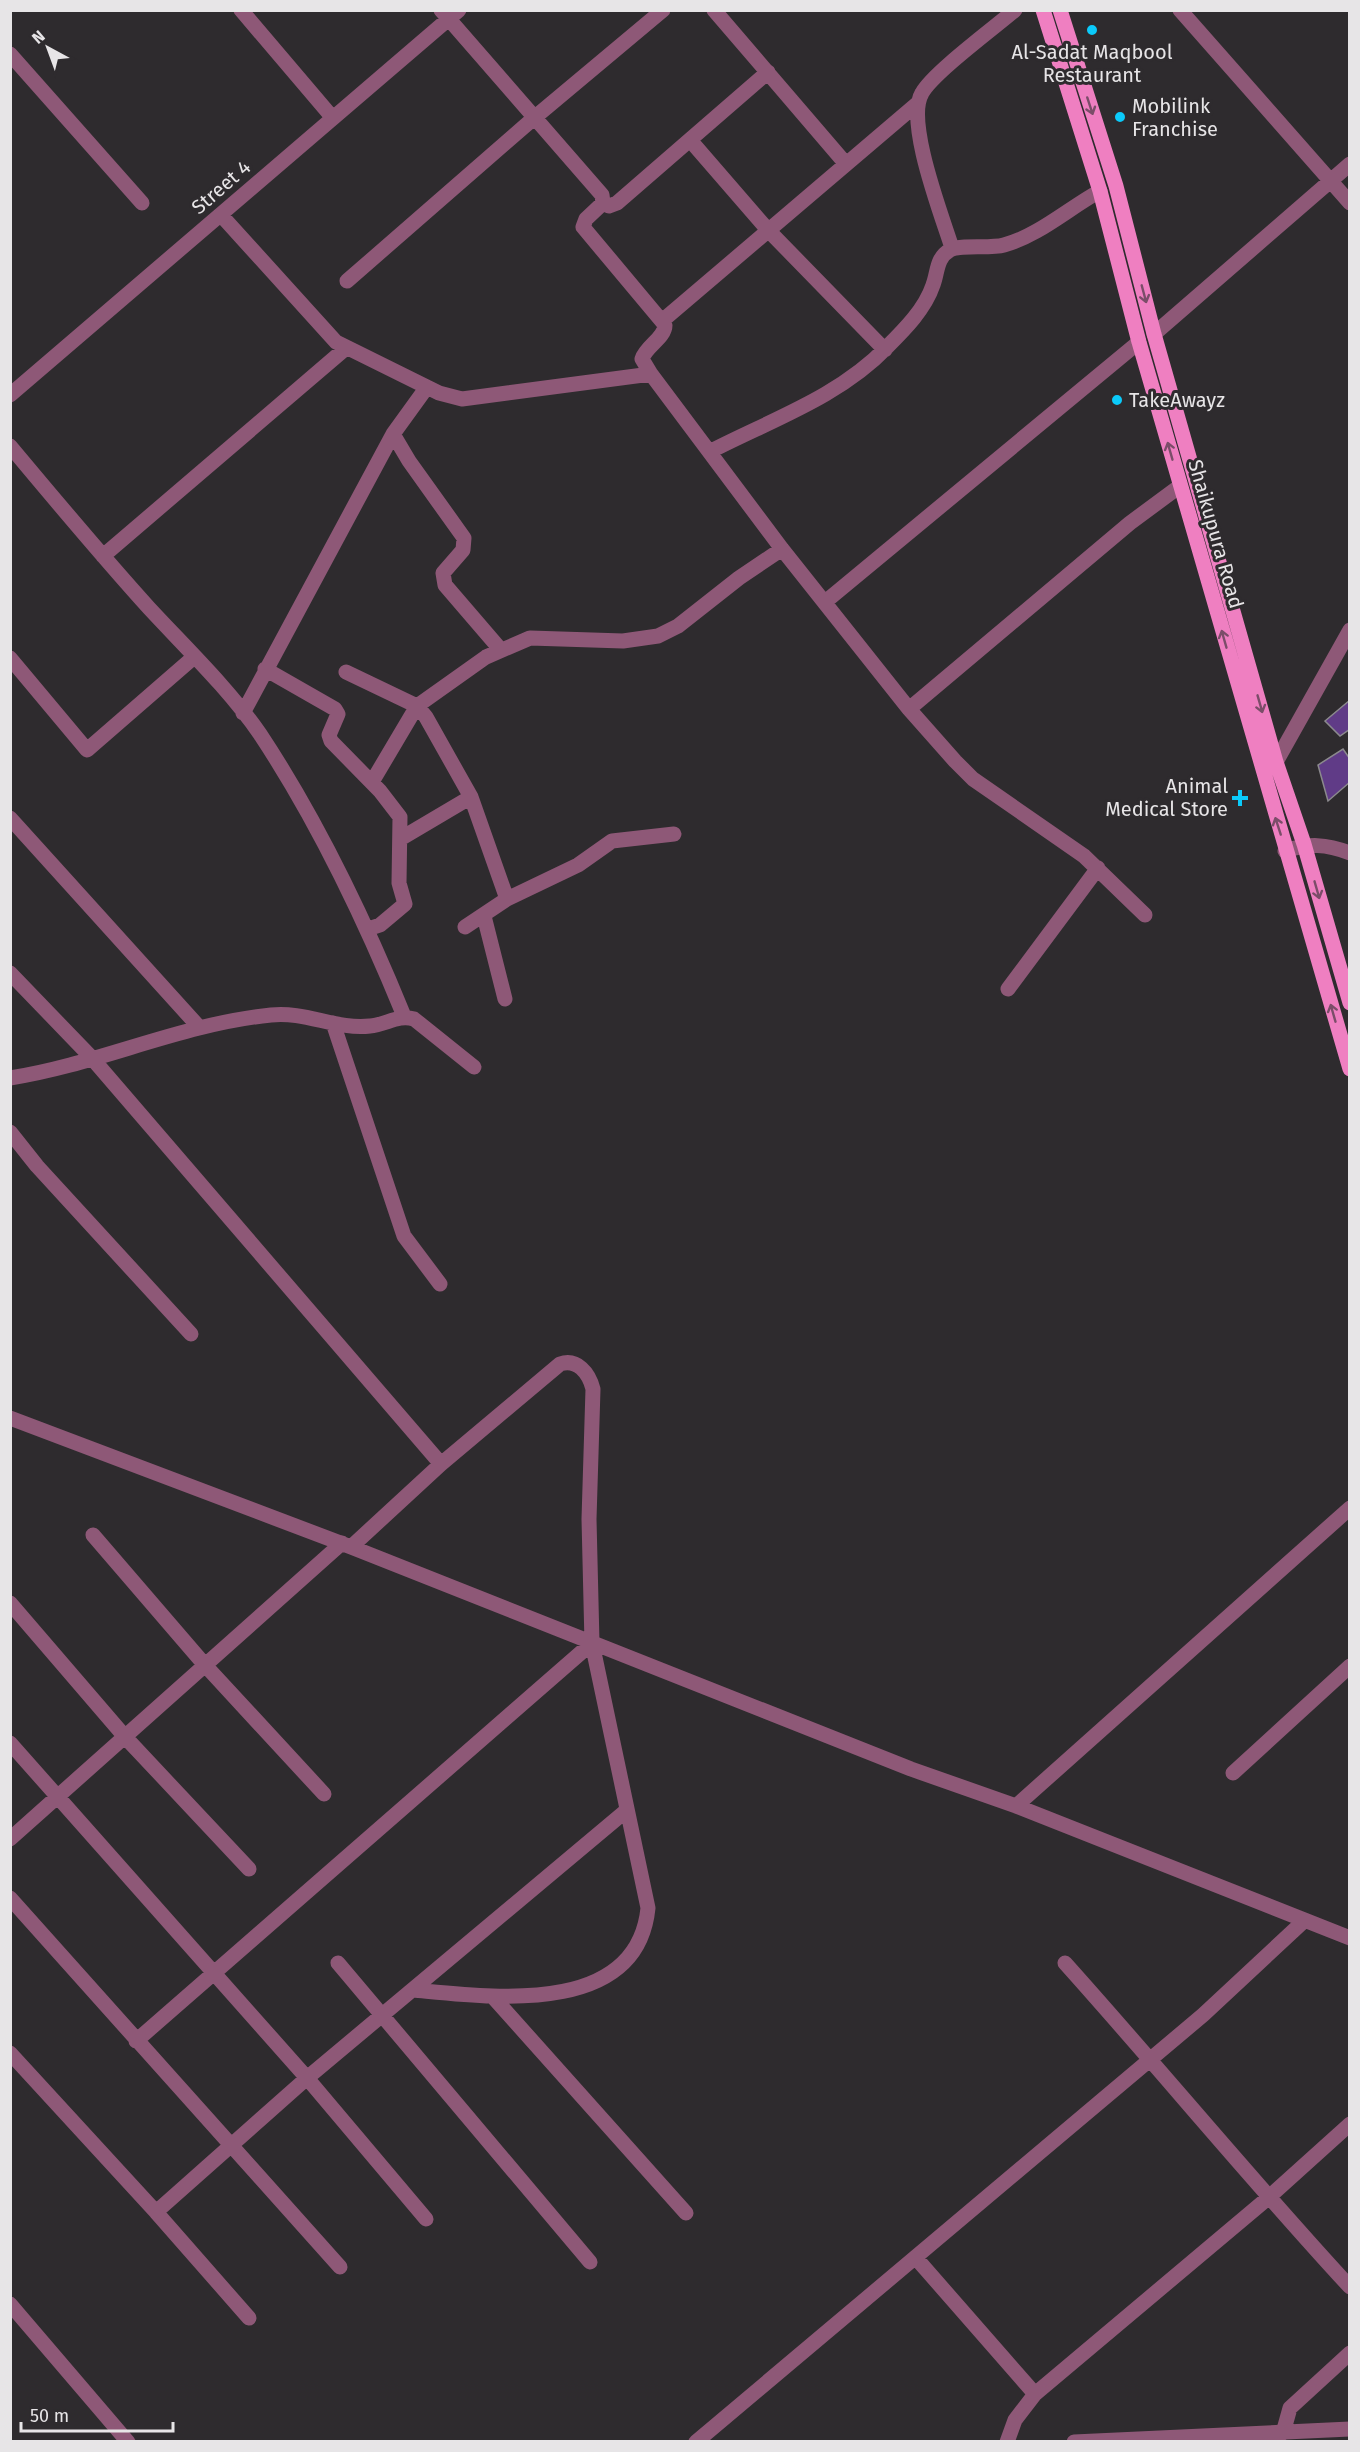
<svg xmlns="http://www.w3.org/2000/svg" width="1360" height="2452" viewBox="0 0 1360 2452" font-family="'Fira Sans',sans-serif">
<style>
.building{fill:#603b87;stroke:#8b898d;stroke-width:1.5}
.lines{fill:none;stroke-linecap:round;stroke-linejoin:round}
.minor{stroke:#8e5877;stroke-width:15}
.major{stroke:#ef7fc1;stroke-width:15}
.oneway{stroke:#7b4d69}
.poi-dot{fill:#0bcafa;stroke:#2e2b2e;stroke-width:2}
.labels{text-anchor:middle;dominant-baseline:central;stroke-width:6;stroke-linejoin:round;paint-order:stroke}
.poi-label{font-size:20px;fill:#e7e5e7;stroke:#2e2b2e;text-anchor:start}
.street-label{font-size:20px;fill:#e7e5e7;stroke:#2e2b2e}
</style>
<rect width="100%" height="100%" fill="#2e2b2e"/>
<path class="building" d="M1350,700v29l-10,7 -15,-15z
M1343,749l7,10v23l-22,19 -10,-36z"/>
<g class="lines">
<path class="minor" d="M241,10l91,107
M441,10l161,185 1,8 -17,16 -3,8 82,98c0,13 -19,21 -23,34l9,15
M714,10l132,154
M1180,10l170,193
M10,54l132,149
M690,140l78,90 117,120
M603,203l6,3 8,-3 151,-131
M221,215l115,127 103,51 23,6 189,-25 131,175 127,160 46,52 18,18 111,77 61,59
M952,248c-10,-32 -47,-127 -30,-155 11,-20 72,-65 93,-83
M347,281l187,-163 129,-108
M662,321l256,-218
M1154,334l196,-170
M10,395l449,-385
M393,434l16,27 55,77 -1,12 -20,23 2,12 55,64
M10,446c46,55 91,109 139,162 37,40 80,81 111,126 59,89 104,184 144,282
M711,451c60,-31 128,-54 176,-104 18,-18 38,-38 46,-62 5,-13 3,-27 17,-35 10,-6 40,-1 54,-5 34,-9 65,-37 96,-54
M103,556l243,-208
M825,602l314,-260
M10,658l77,92 107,-93
M265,669l70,40 3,5 -9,21 2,6 49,50 20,26 -1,66 6,21 -25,21 -12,4
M346,672l71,34 9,11 45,80 36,102
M909,709l221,-186 50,-37
M243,713l150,-279 34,-47
M1276,762l74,-132
M372,782l45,-76 69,-49 44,-19 93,3 35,-5 20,-10 61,-48 43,-29
M10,818l189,209
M400,839l71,-42
M1285,851c24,-8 41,-7 65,2
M484,916l21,83
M465,927l42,-28 71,-34 34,-24 62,-7
M10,973l81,84 350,407
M1008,989l90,-121
M333,1023l71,213 36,48
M10,1078c89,-14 171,-54 261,-63 34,-4 66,15 99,11 16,-1 28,-12 44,-7l60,48
M10,1132l27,34 154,168
M10,1418l341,129 560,222 105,37 334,132
M93,1535l111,129 120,130
M351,1547l90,-83 119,-100c17,-6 29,9 33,25l-4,130 3,124 56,265c-11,110 -159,89 -235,82
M10,1603l116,135 123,131
M10,1743l297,335 119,141
M1233,1773l117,-107
M1016,1806l334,-298
M10,1839l332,-296
M10,1898l330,369
M338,1963l252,299
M1065,1963c96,107 187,218 285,324
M493,1997l193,216
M136,2041l456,-398
M10,2053l146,159 93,106
M156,2212l151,-134 320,-268
M916,2258l119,136
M10,2304l118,138
M1283,2433l7,-25 60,-55
M696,2442l507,-427 102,-95
M1007,2442l8,-22 20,-26 233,-196 82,-74
M1074,2442l276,-13"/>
<path class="major" d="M1043,10l57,181 39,151 211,727
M1060,10l56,176 38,148 122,428 28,82 46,159"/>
</g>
<defs><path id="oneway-shaft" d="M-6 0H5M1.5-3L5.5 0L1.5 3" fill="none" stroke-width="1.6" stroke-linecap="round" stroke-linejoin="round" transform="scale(1.5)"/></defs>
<g class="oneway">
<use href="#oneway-shaft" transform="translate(1090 106) rotate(72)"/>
<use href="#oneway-shaft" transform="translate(1144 294) rotate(75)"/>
<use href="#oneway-shaft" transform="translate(1170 451) rotate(-106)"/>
<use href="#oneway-shaft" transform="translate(1224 639) rotate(-106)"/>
<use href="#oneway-shaft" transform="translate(1260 704) rotate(74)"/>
<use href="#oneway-shaft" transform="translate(1278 826) rotate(-108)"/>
<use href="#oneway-shaft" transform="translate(1317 890) rotate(74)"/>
<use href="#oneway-shaft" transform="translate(1333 1013) rotate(-106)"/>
</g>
<g class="poi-dot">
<circle cx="1092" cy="30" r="6"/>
<circle cx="1120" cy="117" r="6"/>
<circle cx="1117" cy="400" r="6"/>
<path d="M1237 789h6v6h6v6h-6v6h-6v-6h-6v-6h6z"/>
</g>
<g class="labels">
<g class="poi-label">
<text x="1092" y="52" text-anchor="middle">Al-Sadat Maqbool<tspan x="1092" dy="23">Restaurant</tspan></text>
<text x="1132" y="106">Mobilink<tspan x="1132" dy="23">Franchise</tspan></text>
<text x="1129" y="400">TakeAwayz</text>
<text x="1228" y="786" text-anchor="end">Animal<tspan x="1228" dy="23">Medical Store</tspan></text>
</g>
<g class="street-label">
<text transform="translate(221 187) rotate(-41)">Street 4</text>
<text transform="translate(1216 534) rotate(74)">Shaikupura Road</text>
</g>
</g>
<rect width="1360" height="2452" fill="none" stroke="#e7e5e7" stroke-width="24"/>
<g transform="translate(48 48) rotate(319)" stroke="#2e2b2e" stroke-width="4.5" paint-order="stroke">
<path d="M0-4.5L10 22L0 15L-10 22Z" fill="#e7e5e7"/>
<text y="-9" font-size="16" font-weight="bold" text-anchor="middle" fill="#e7e5e7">N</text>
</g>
<path d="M21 2422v9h152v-9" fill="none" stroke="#e7e5e7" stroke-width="3"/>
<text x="30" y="2422" font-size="18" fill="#e7e5e7" stroke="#2e2b2e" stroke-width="4.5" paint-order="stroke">50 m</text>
</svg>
